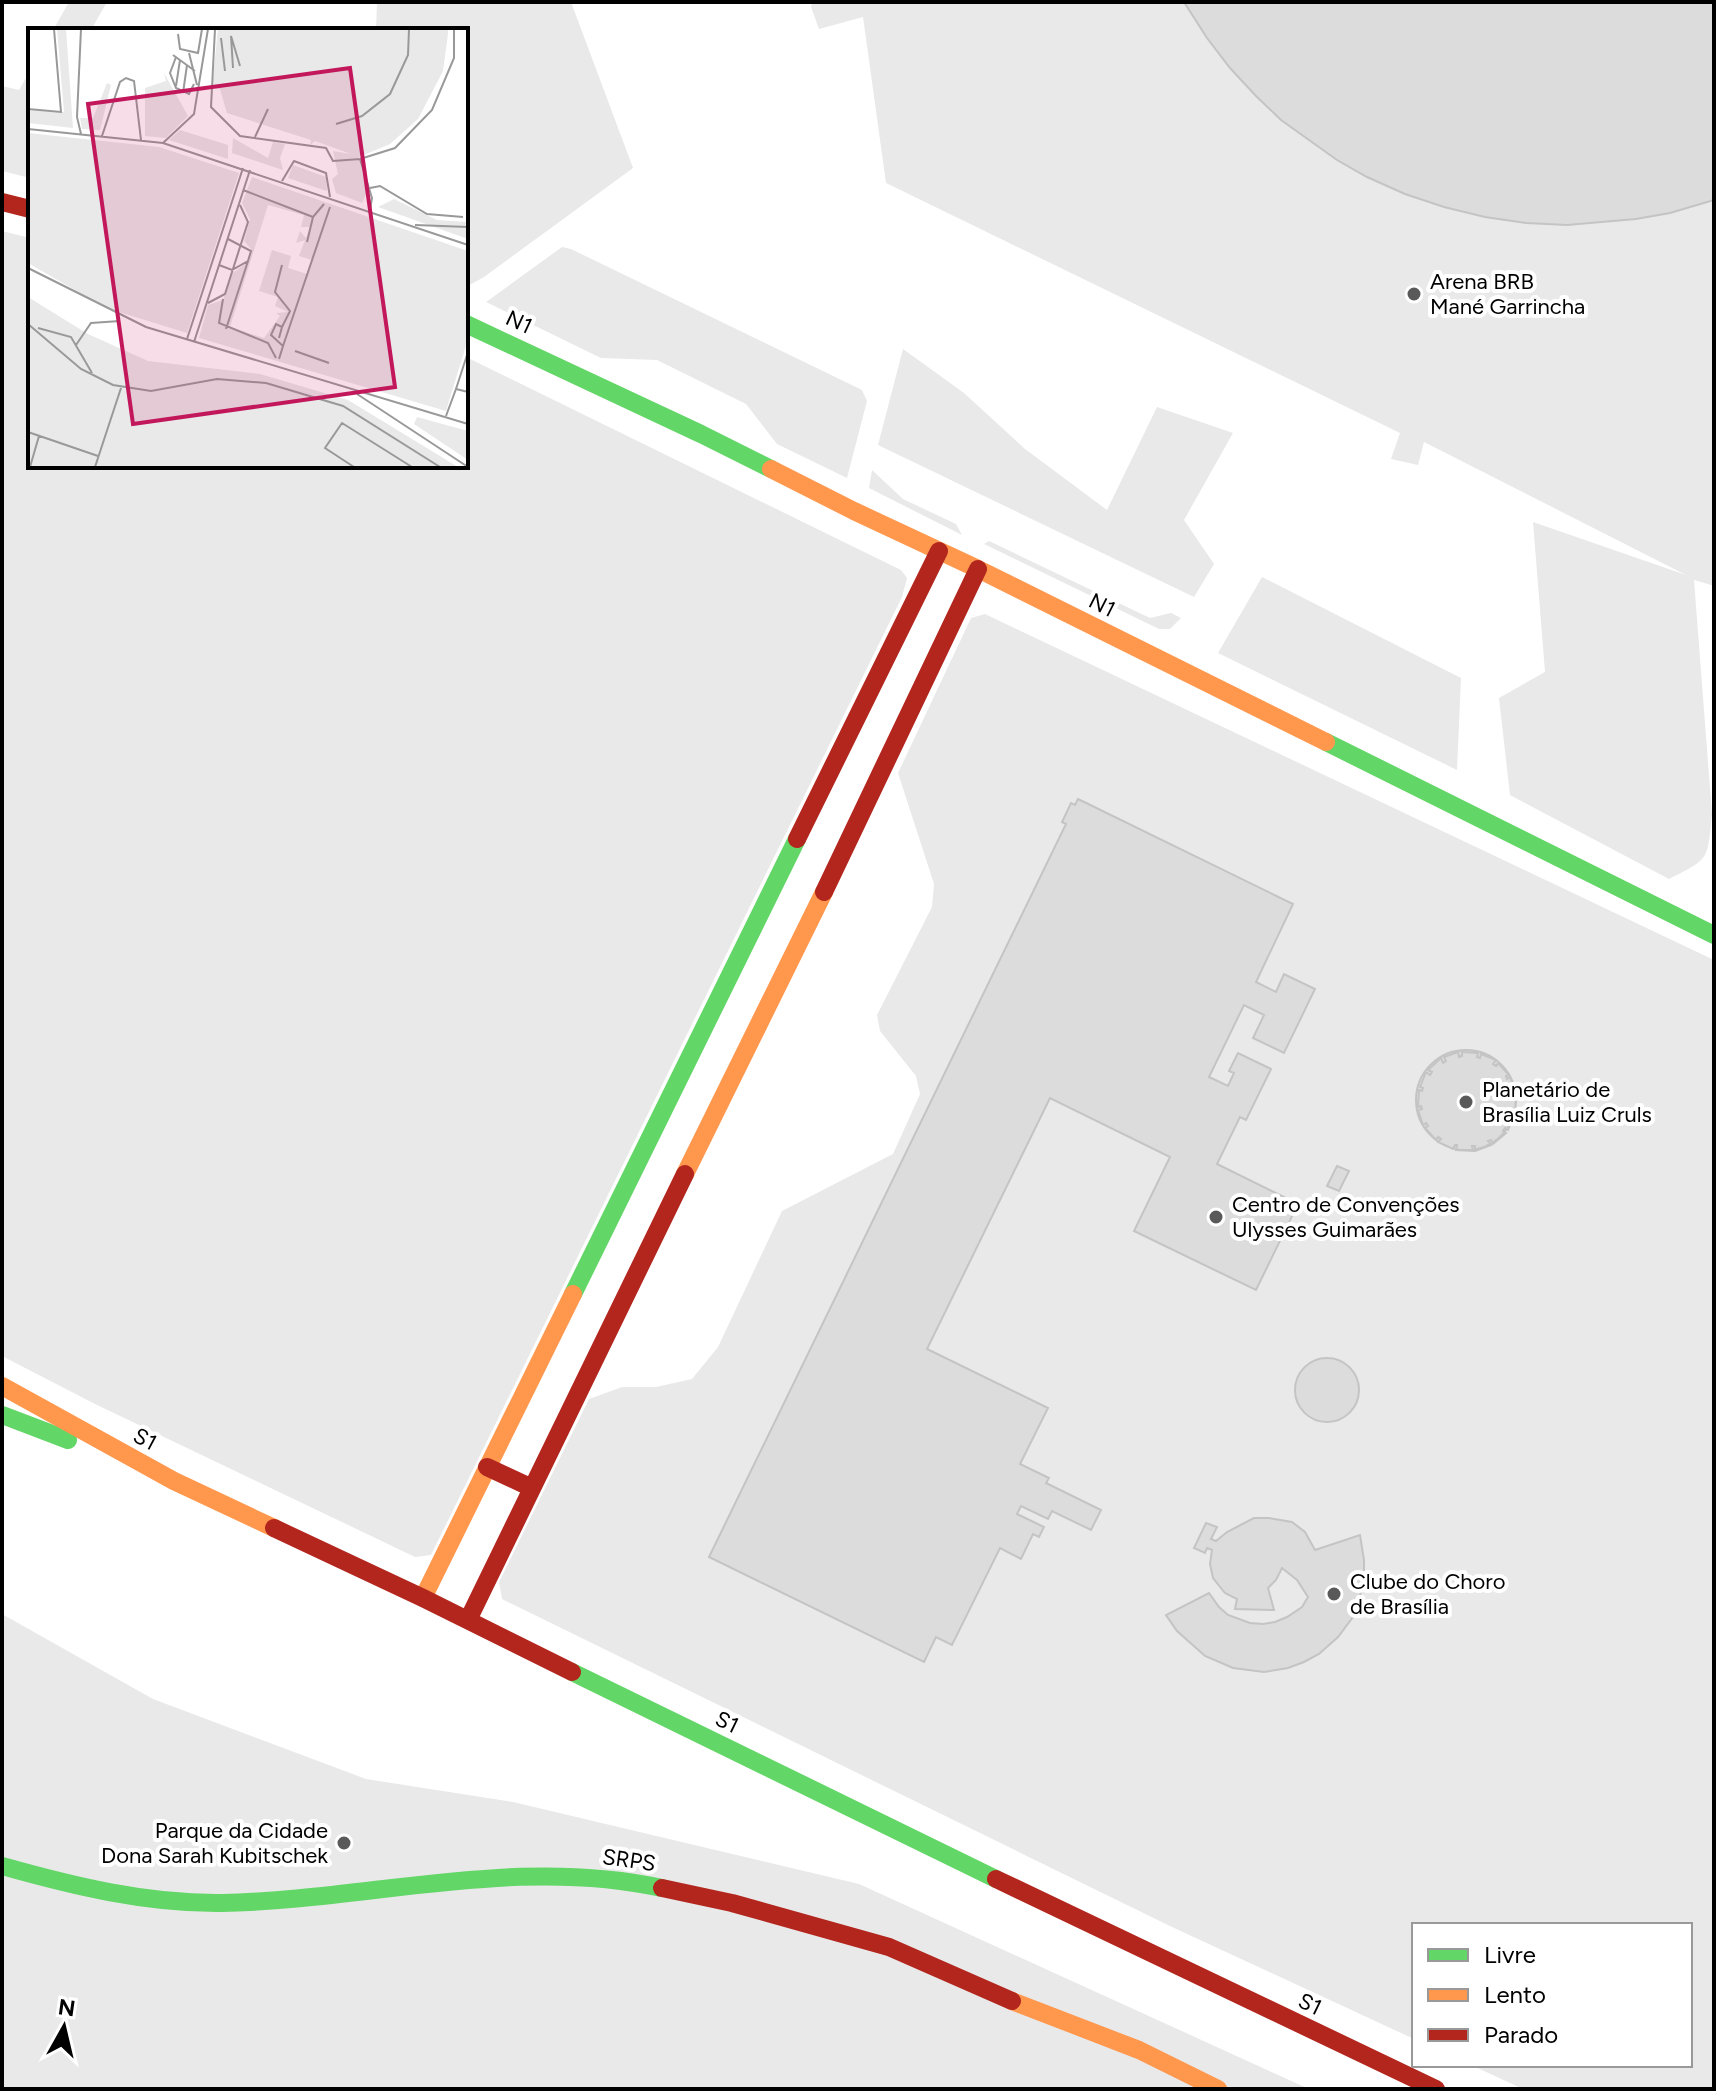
<svg xmlns="http://www.w3.org/2000/svg" width="1716" height="2091" viewBox="0 0 1716 2091" font-family="Figtree,sans-serif">
<style>
.green{fill:#e9e9e9;fill-rule:evenodd}
.building{fill:#dcdcdc;stroke:#c4c4c4;stroke-width:2}
.lines{fill:none;stroke-linecap:round;stroke-linejoin:round}
.fast{stroke:#63d668;stroke-width:18}
.slow{stroke:#ff974d;stroke-width:18}
.jam{stroke:#b3261e;stroke-width:18}
.poi-dot{fill:#595959;stroke:#fff;stroke-width:3}
.labels{text-anchor:middle;dominant-baseline:central;stroke-width:8;stroke-linejoin:round;paint-order:stroke}
.poi-label{font-size:22px;fill:#000;stroke:#fff;text-anchor:start}
.street-label{font-size:22px;fill:#000;stroke:#fff}
.inset-road{fill:none;stroke:#999;stroke-width:2}
.view{fill:#c2185b;fill-opacity:0.15;stroke:#c2185b;stroke-width:4}
.inset-edge{fill:none;stroke:#000;stroke-width:4}
</style>
<rect width="100%" height="100%" fill="#fff"/>
<path class="green" d="M69,2h38l-16,28h-38z
M377,2h194l62,166 -149,109 -18,10v-257h-90z
M812,2h902v583h-3l-17,-5 18,234c-5,46 -1,44 -43,65l-159,-84 -11,-97 46,-26 -12,-150 153,53 -262,-133 -6,23 -27,-6 9,-26 -514,-250 -23,-166 -44,12 -8,-22z
M30,71v107l-28,-7v-85l17,4z
M2,231l28,7v228h436v-109l435,213 6,8 -5,19 -471,958 -16,2 -320,-153 -93,-48z
M562,247l9,2 291,141 5,11 -20,77 -70,-34 -31,-40 -89,-44 -56,-2 -115,-56z
M903,349l61,44 61,56 82,61 50,-103 76,26 -49,87 30,44 -20,33 -316,-152z
M872,470l31,29 53,25 6,11 -93,-47z
M989,541l161,77 21,-5 10,5 -11,11h-11l-175,-85z
M1262,577l199,101 -4,92 -239,-117z
M985,614l729,346v1129h-191l-52,-24h219v-140h-276v114l-242,-112 -670,-328 -3,-17 90,-183 33,-12h34l36,-8 26,-32 64,-136 111,-57 27,-60 -4,-18 -36,-45 -3,-16 55,-108 2,-23 -36,-111 73,-155zM1079,799l214,105 -37,78 20,10 8,-18 31,16 -30,63 -32,-15 11,-23 -20,-10 -35,72 19,9 6,-13 -5,-2 9,-18 32,16 -30,48 -23,47 81,40 -42,86 -122,-59 36,-74 -120,-59 -123,251 120,60 -27,55 26,19 55,27 -10,20 -39,-19 -4,8 -27,-13 -4,8 27,13 -5,10 -6,-3 -12,24 -21,-10 -47,97 -17,-8 -13,25 -214,-105 357,-733 -4,-2 8,-19 5,2z
M2,1614l151,85 213,80 147,23 346,82 450,205h-1307z"/>
<path class="building" d="M1184,2h530v198l-44,13 -34,6 -69,6 -41,-2 -41,-6 -41,-10 -39,-13 -38,-17 -30,-17 -56,-40 -25,-24 -26,-28 -23,-30z
M1078,799l215,105 -37,78 20,10 8,-18 31,15 -31,64 -31,-15 11,-23 -20,-10 -35,72 19,9 6,-13 -5,-2 9,-18 33,16 -25,51 -6,-3 -23,47 81,40 -42,86 -122,-59 36,-74 -120,-59 -123,251 121,59 -28,56 29,14 -3,5 55,27 -10,20 -39,-19 -4,8 -27,-13 -4,8 27,13 -5,10 -6,-3 -12,25 -21,-11 -48,97 -16,-8 -12,25 -215,-105 357,-733 -4,-2 9,-19 4,2z
M1416 1100a50 50 0 1 1 100 0a50 50 0 1 1-100 0Z
M1458,1052l1,5 3,-1v-4l16,1 -1,4 3,1 1,-4 15,6 -3,4 3,2 2,-3 11,12 -3,1 1,3 3,-2 6,16 -4,1 1,3 3,-1 -1,16 -3,-1 -1,4h3l-6,15 -3,-2 -2,3 3,2 -13,11 -2,-4 -3,1 3,4 -16,6v-5h-3l1,5 -17,-1 1,-5h-2l-2,4 -15,-7 3,-3 -3,-2 -2,3 -11,-12 3,-2 -2,-3 -3,2 -5,-15 4,-1 -1,-3 -3,1 1,-17 3,1 1,-3 -3,-1 6,-15 4,3 2,-3 -4,-2 13,-12 2,5 3,-2 -2,-4z
M1337,1166l12,5 -10,20 -12,-5z
M1295 1390a32 32 0 1 1 64 0a32 32 0 1 1-64 0Z
M1254,1518h15l23,4 13,10 10,18 45,-15 4,25v17l-5,24 -6,16 -15,20 -19,17 -15,8 -16,6 -24,4 -31,-4 -28,-12 -28,-25 -11,-16 43,-22 10,14 9,8 22,8 13,1 12,-2 12,-5 15,-10 6,-10 -11,-17 -15,-12 -6,12 -8,8 6,22 -39,-1 2,-10 -12,-6 -12,-15 -3,-14 2,-14 -5,-2 -2,5 -11,-5 12,-25 11,4 -6,12 5,2 11,-9z"/>
<g class="lines">
<path class="fast" d="M466,324l235,110 70,35
M1326,742l388,193
M573,1294l224,-455
M2,1415l66,25
M572,1672l424,207
M2,1866c71,20 145,38 220,37 147,-3 294,-47 440,-15"/>
<path class="slow" d="M771,469l83,42 124,58 348,173
M685,1174l139,-282
M2,1386l172,95 100,47
M423,1598l150,-304
M1012,2001l127,49 79,39"/>
<path class="jam" d="M2,202l28,7
M797,839l142,-288
M824,892l154,-323
M487,1467l45,21
M274,1528l149,70 149,74
M468,1620l217,-446
M996,1879l440,210
M662,1888l70,15 157,44 123,54"/>
</g>
<g class="poi-dot">
<circle cx="1414" cy="294" r="8"/>
<circle cx="1466" cy="1102" r="8"/>
<circle cx="1216" cy="1217" r="8"/>
<circle cx="1334" cy="1594" r="8"/>
<circle cx="344" cy="1843" r="8"/>
</g>
<g class="labels">
<g class="poi-label">
<text x="1430" y="281">Arena BRB<tspan x="1430" dy="25">Mané Garrincha</tspan></text>
<text x="1482" y="1089">Planetário de<tspan x="1482" dy="25">Brasília Luiz Cruls</tspan></text>
<text x="1232" y="1204">Centro de Convenções<tspan x="1232" dy="25">Ulysses Guimarães</tspan></text>
<text x="1350" y="1581">Clube do Choro<tspan x="1350" dy="25">de Brasília</tspan></text>
<text x="328" y="1830" text-anchor="end">Parque da Cidade<tspan x="328" dy="25">Dona Sarah Kubitschek</tspan></text>
</g>
<g class="street-label">
<text transform="translate(519 322) rotate(25)">N1</text>
<text transform="translate(1102 605) rotate(27)">N1</text>
<text transform="translate(145 1439) rotate(28)">S1</text>
<text transform="translate(727 1722) rotate(26)">S1</text>
<text transform="translate(629 1860) rotate(8)">SRPS</text>
<text transform="translate(1310 2004) rotate(26)">S1</text>
</g>
</g>
<g transform="translate(28 28)">
<rect width="440" height="440" fill="#fff"/>
<path d="M29,1h9l7,99 -45,-5v-13l36,2zM190,1h230v5l-5,37 -25,48 -28,25 -31,13 8,35 -5,11 -26,-10 -4,-14 6,-5 -5,-23 18,3 -36,-13 -5,4 1,-5 -84,-27 -7,-24 -8,-1zM136,45l24,43 -22,22 -21,-2v-48l21,-7zM79,55l4,2 -11,45 -18,-1 -2,-11h13zM152,102l48,15v14l-59,-19zM0,105l131,14 80,26 -52,160 -81,-25 -78,-45zM205,110l35,20 5,-16 12,2 -5,14 3,12 -51,-17zM265,137l33,12 1,14 -39,-13zM224,149l216,74v88l-22,72 -247,-73 9,-33 15,-5 10,-27 16,-12 2,-12 -7,-8 6,-22 -8,-16zM240,177l36,10 -3,12h9l-4,11 -6,-7 -4,12 9,-3 -6,16 13,4 -5,14 -19,-6 3,-12 -19,-6 -13,41 19,6 -3,9 13,6 -12,1 4,3 -16,22 -34,-11zM366,171l43,21 31,2v17l-90,-32zM0,269l60,37 60,27 112,13 88,26 110,67h-430zM389,389l51,14v29l-54,-36z" fill="#e9e9e9" fill-rule="evenodd"/>
<path class="inset-road" d="M53,1l-4,88 4,17M187,1l-4,78 29,29 86,12 7,13 27,-2 12,39 -2,12M150,6l2,15 18,4 4,-24M193,10l4,33M161,25l8,32M145,27l22,16M148,29l-6,16 6,15 13,6 5,-10M205,40l-2,-32 9,30M148,58l4,-26M155,65l4,-28M0,81l33,3 -7,-83M308,96l26,-8 28,-22 18,-39 1,-26M0,101l135,14 305,102M74,108l18,-54 6,-4 8,3 7,59M227,109l13,-28M135,115l31,-29 14,-85M332,131l35,-11 37,-38 22,-52v-29M254,153l12,-20 32,12 4,24M342,160l10,-2 47,28 36,3M215,162l70,27 11,-13M387,197l53,2M279,214l6,-25M191,237l13,5 16,-9 3,-10 -23,-12M254,237l-7,27 15,19 -8,16M0,240l118,59 322,97M195,271l-4,24 49,20 8,15M180,275l17,-9 23,-72 -8,-17M0,296l53,45 32,16 38,6 66,-12 49,4 77,23 97,61M10,300l33,9 21,36M198,301l22,-68M251,310l3,-11 -6,-3 -5,11 12,11 -4,13M159,311l56,-171M166,314l56,-172M48,317l15,-22 29,-2M255,318l47,-139M267,323l34,12M428,361l12,-37M329,366l111,73M418,388l10,-27 12,3M0,404l70,24M2,439l9,-31M67,439l26,-79M326,439l-29,-19 17,-25 70,44"/>
<path class="view" d="M322,40l45,319 -262,37 -45,-320z"/>
<rect width="440" height="440" class="inset-edge"/>
</g>
<rect width="1716" height="2091" fill="none" stroke="#000000" stroke-width="8"/>
<rect x="1412" y="1923" width="280" height="144" fill="#ffffff" stroke="#999999" stroke-width="2"/>
<rect x="1428" y="1949" width="40" height="12" fill="#63d668" stroke="#999999" stroke-width="2"/>
<text x="1484" y="1963" font-size="24" fill="#000000">Livre</text>
<rect x="1428" y="1989" width="40" height="12" fill="#ff974d" stroke="#999999" stroke-width="2"/>
<text x="1484" y="2003" font-size="24" fill="#000000">Lento</text>
<rect x="1428" y="2029" width="40" height="12" fill="#b3261e" stroke="#999999" stroke-width="2"/>
<text x="1484" y="2043" font-size="24" fill="#000000">Parado</text>
<g transform="translate(64 2027) rotate(8)" stroke="#ffffff" stroke-width="6" paint-order="stroke">
<path d="M0-6L14 30L0 20L-14 30Z" fill="#000000"/>
<text y="-12" font-size="22" font-weight="bold" text-anchor="middle" fill="#000000">N</text>
</g>
</svg>
